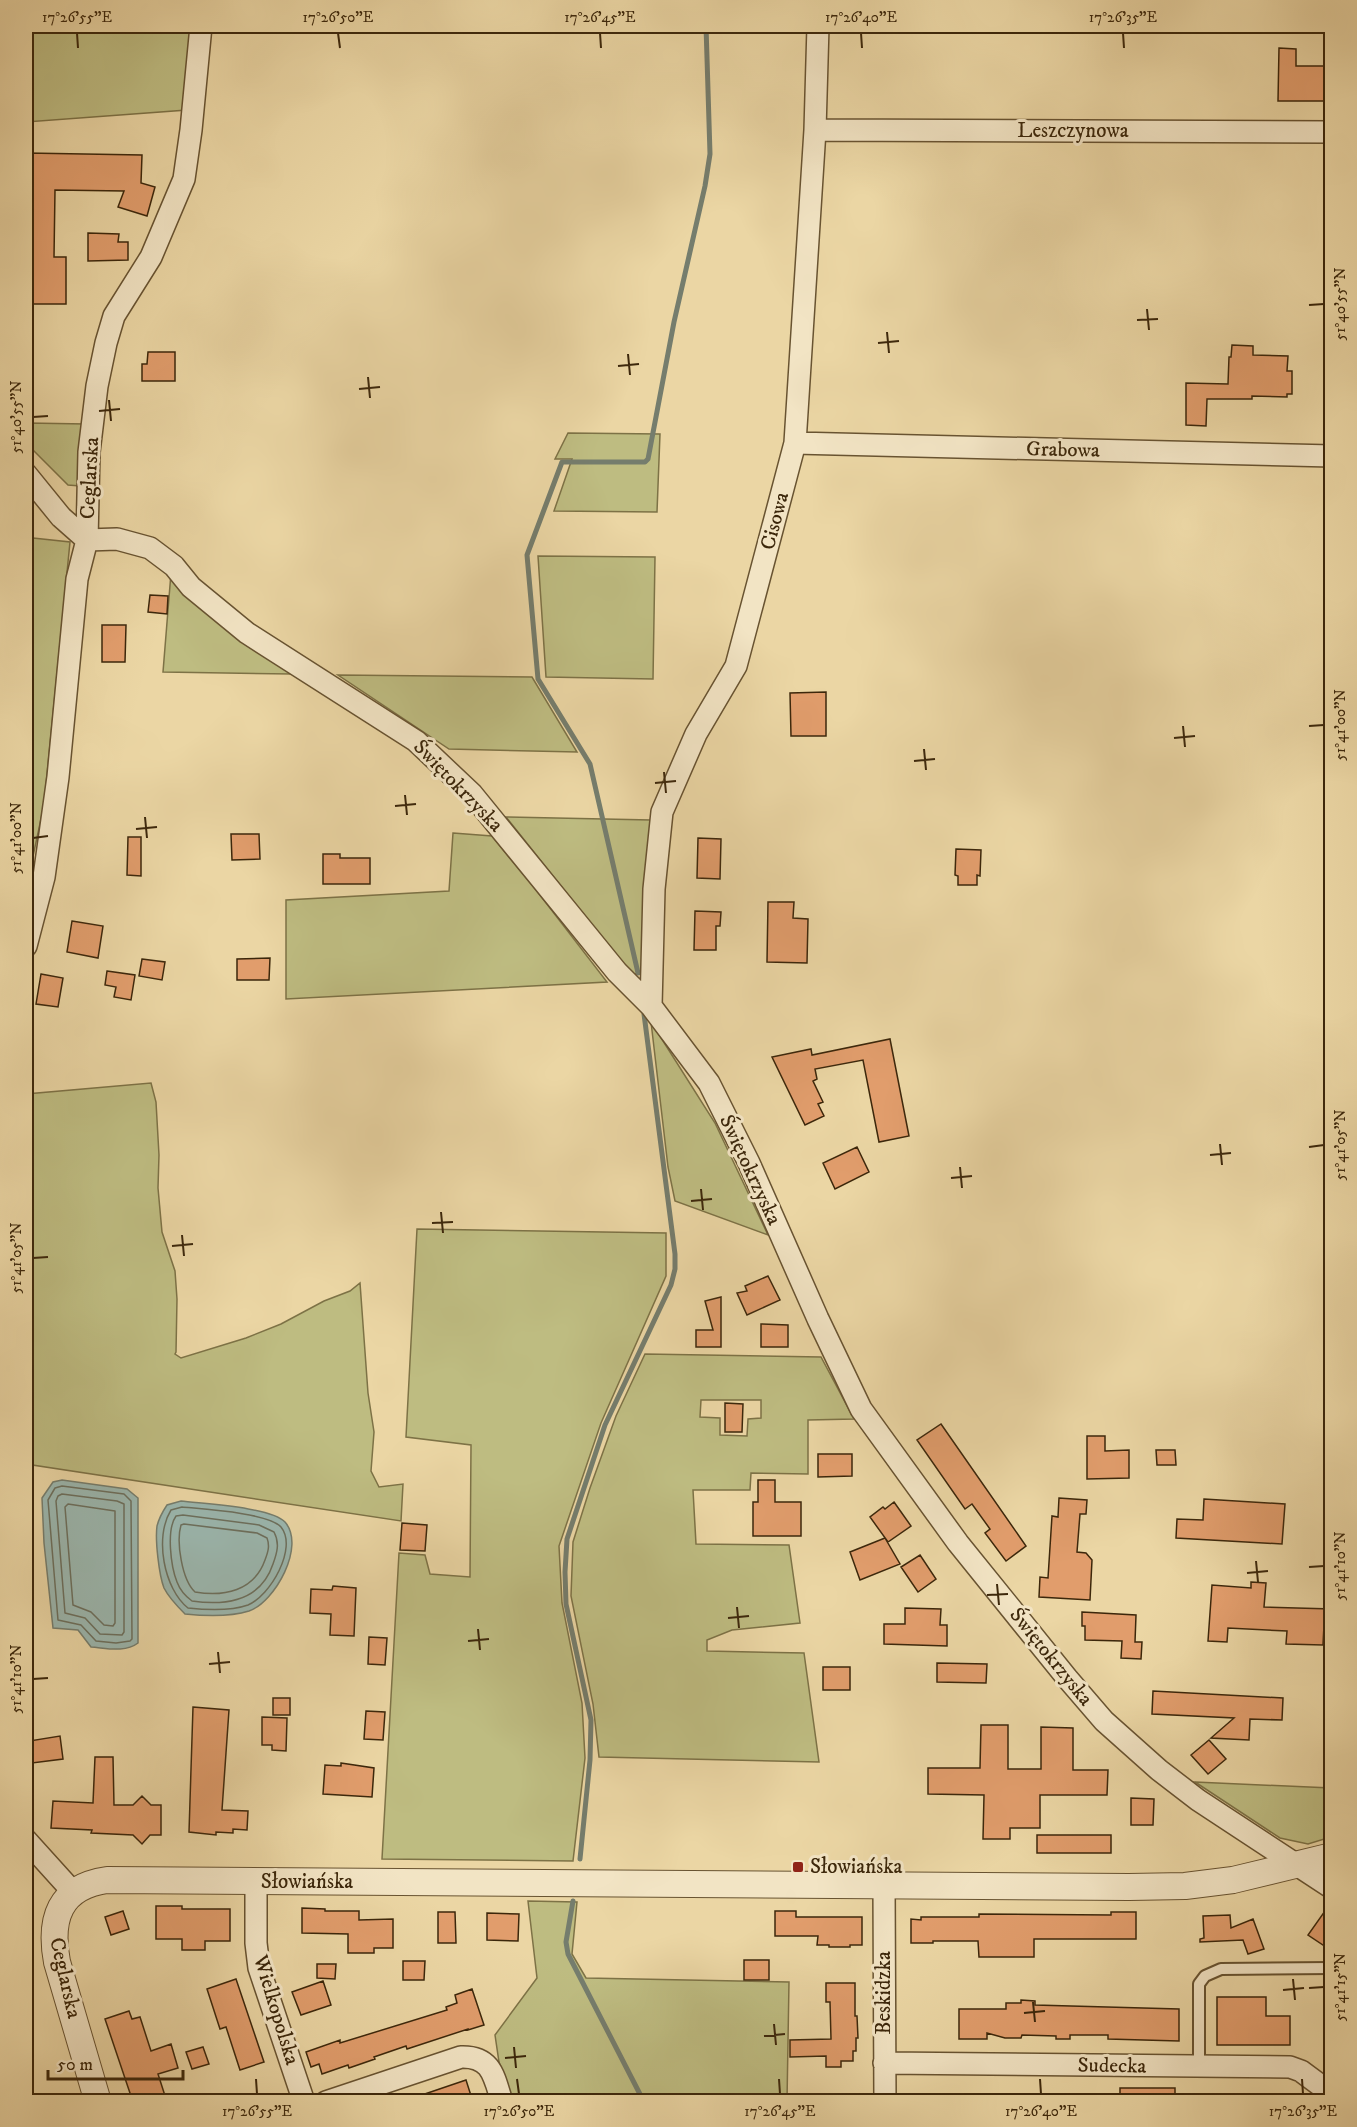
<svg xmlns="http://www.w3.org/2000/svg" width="1357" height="2127" viewBox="0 0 1357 2127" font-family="'IM FELL DW Pica',serif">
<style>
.green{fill:#bebc81;stroke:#7d7246;stroke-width:1.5;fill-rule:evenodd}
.water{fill:#9bb7af;stroke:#757d6d;stroke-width:1.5}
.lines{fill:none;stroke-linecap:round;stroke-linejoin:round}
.shore{stroke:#6c6f5d;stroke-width:1.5}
.stream{stroke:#757d6d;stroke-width:5}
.building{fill:#e19d6c;stroke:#3c270b;stroke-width:1.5}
.service-casing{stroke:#685331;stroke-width:14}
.minor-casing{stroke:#685331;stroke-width:24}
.tertiary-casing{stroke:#685331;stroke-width:28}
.service{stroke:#f2e4c4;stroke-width:10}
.minor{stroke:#f2e4c4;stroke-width:21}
.tertiary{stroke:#f2e4c4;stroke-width:26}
.ticks{fill:none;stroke:#3c270b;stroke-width:2}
.poi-dot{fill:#8f2418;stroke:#f2e4c4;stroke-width:2}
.labels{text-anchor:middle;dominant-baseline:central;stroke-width:6;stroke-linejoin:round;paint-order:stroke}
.street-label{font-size:21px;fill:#3c270b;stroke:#f2e4c4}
.poi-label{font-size:21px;fill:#3c270b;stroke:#f2e4c4;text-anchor:start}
.neatline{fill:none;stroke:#3c270b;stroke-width:2}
.ticks-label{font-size:15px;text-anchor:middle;fill:#3c270b}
</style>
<rect width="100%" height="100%" fill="#ebd6a4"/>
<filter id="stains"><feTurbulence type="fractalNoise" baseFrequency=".00333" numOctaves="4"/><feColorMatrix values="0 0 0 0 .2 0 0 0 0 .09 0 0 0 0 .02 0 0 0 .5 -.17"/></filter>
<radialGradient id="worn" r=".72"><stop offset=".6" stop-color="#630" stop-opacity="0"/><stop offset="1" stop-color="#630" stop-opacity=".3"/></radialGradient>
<path class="green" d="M26,26h168l-7,84 -161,12z
M26,423l60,1 -6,62 -12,-1 -42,-42z
M568,433l92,1 -3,78 -103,-1 18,-52h-17z
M33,538l37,4 -26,263 -18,84v-267z
M538,556l117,1 -2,122 -107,-2z
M171,573l120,101 -128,-2z
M338,675l194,2 45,75 -128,-3z
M506,817l145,3 -6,153 -14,1z
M453,833l39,3 41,50 74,96 -321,17v-99l163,-9z
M651,1022l64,101 53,112 -93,-34 -7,-34z
M151,1083l5,19 3,53 -1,33 4,44 13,39 2,28 -1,53 -1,2 6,4 65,-20 35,-14 43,-23 26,-10 10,-8 8,110 6,39 -3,39 8,16 24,-3 -2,37 -375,-57v-370z
M417,1229l249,4v43l-65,147 -42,123 3,57 20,100 3,55 -12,103 -191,-2 17,-306 26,2 5,19 40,3 1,-132 -65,-8z
M645,1354l176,3 33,62 -46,1v54l-57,-1 -1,17h-57l3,54 93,1 11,78 -68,7 -25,10v11l97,2 15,109 -220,-5 -6,-53 -22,-108 2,-54 17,-54 26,-72zM701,1400h60v18l-13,1 -1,17 -27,-1v-17l-20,-1z
M1195,1782l136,6v49l-23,7 -28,-6z
M528,1901l49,1 -5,52 14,24 203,4 -2,119h-274l-14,-39 -4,-27 42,-57z"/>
<path class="water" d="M62,1480l65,9 11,9v145c-13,10 -32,5 -47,4l-13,-17 -25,-2 -9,-85 -2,-45 11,-16z
M181,1501c23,3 89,6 104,21 21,24 -10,80 -36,89 -19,6 -44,5 -64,3 -8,-8 -16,-16 -21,-26 -5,-13 -9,-48 -7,-62 2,-8 6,-15 10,-21z"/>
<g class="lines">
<path class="shore" d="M62,1486l62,8 7,7 1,138 -2,2 -14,2 -20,-2 -15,-16 -23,-5 -10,-120 7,-12z
M62,1494l55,7 7,3v128l-2,3 -22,-1 -15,-16 -20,-5 -9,-112 2,-5z
M68,1504l47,7v112l-2,3 -9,-1 -13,-13 -18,-7 -8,-98z
M182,1507c20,2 87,6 99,20 17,21 -11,69 -33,78 -17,6 -42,5 -60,3 -24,-19 -34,-71 -17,-98z
M183,1515l76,10 15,7c6,11 3,21 -1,32 -12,36 -46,42 -81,37 -7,-5 -12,-11 -15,-19 -6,-15 -11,-52 -1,-66z
M184,1524l73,9 10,5c3,8 1,14 -2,22 -11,31 -41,37 -70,32 -13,-12 -19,-50 -14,-67z"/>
<path class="stream" d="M638,973l-48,-209 -52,-85 -11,-124 35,-93h83l3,-3 26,-137 31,-136 5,-32 -4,-128
M580,1859l10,-99 1,-40 -25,-116 -1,-32 2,-33 38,-114 66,-140 4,-16v-15l-31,-240
M573,1901l-7,41 2,12 76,148"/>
</g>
<path class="building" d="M1279,48l17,1v17h36v35h-54z
M26,153l116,2 -1,28 14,4 -8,29 -29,-9 6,-16 -69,-1 -1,67h12v47h-40z
M88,233l31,1 -1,8h10v18l-40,1z
M1232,345l21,1v9l35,1 -1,15h5v23h-5v3l-35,-1v3h-45l-1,27 -20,-1v-42l42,1 1,-27h2z
M148,352h27v29h-33v-17h5z
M150,595l18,1 -1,18 -19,-2z
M102,625h24l-1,37h-23z
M826,692v44h-35l-1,-43z
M231,834h28l1,25 -28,1z
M128,837h13v39l-14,-1z
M698,838l23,1 -1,40 -23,-1z
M956,849l25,1 -1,26 -3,-1v10h-19v-9l-3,-1z
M323,854h17v4h30v26h-47z
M768,902h26l-1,16 15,1 -1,44 -40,-1z
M695,911l26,1 -1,14h-4v24h-22z
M72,921l31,5 -5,32 -31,-6z
M270,958l-1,22h-32v-21z
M142,959l23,3 -3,18 -23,-4z
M107,971l28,4 -4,25 -17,-3 2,-10 -11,-2z
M41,974l22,4 -5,29 -22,-3z
M890,1039l19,97 -30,6 -16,-82 -48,9 2,10 -4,2 10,21 -5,2 6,12 -19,9 -33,-68 39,-8 1,6z
M857,1147l12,25 -34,17 -12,-26z
M768,1276l12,24 -33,15 -10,-22 10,-2 -2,-5z
M721,1297v50h-25v-17h17l-8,-29z
M761,1324l27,1v22h-27z
M725,1403l18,1 -1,28h-17z
M941,1424l85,122 -20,15 -21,-28 5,-4 -18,-25 -7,5 -48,-69z
M1087,1436h18v15l24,-1v28l-42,1z
M1156,1450h19l1,15h-19z
M818,1454h34v22l-34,1z
M758,1480h17v22h26v34h-48v-34h5z
M1059,1498l28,2 -1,14h-6l-3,38 9,1 6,7 -2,40 -51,-3 1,-20 8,1 4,-62 6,1z
M1204,1499l81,5 -3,40 -106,-6 1,-19 26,1z
M894,1502l17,24 -23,16 -18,-25 13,-10 2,2z
M402,1523l25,2 -2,26 -25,-1z
M885,1538l15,26 -40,16 -10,-28z
M920,1555l16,24 -18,13 -17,-25z
M1251,1582l15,1 -2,24 68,2v17l-8,-1 -1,20 -37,-1 1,-13 -59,-3 -1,14 -19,-1 4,-56 39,3z
M333,1586l23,2 -2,48 -24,-1 1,-21 -21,-1 1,-24 21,1z
M905,1608l36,1 -1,16h7v21l-63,-2v-20h21z
M1082,1612l54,3 -1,27h7l-1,17 -20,-1 1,-17 -37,-1v-14h-3z
M369,1637l18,1 -2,27 -17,-1z
M937,1663l50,1 -1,19 -49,-1z
M823,1667h27v23h-27z
M1153,1691l130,7 -1,22 -32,-1 -1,21 -38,-2 23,-20 -82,-4z
M273,1698h17v17h-17z
M193,1707l36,3 -7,100 26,1 -1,19 -14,-1v4l-17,-1v3l-27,-3z
M366,1711l19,1 -2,28 -19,-1z
M262,1717l25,1 -1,33 -14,-1v-5h-10z
M981,1725h27v44h33v-42l32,1v42h35l-1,25h-67v33h-30v11h-27l1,-44 -56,-1v-26h52z
M60,1736l3,23 -31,4 -3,-22z
M1209,1740l17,19 -18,15 -17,-19z
M95,1757h18l1,48h19l9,-9 9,9h10v30h-11l-8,9 -9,-9 -42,-2 1,-3 -41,-2 2,-27 40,2z
M341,1763l33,5 -2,29 -49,-3 2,-29 16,1z
M1131,1798l23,1 -1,26h-22z
M1037,1835h74v18h-74z
M1332,1901v38l-6,8 -18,-12z
M156,1906h26v3h48v32h-25v9h-23v-11h-26z
M302,1908l23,1v2h34v9l34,-1v29h-19v5h-26v-19l-46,-1z
M123,1911l6,18 -18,6 -6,-18z
M775,1911h21v6h66v28h-12v2h-21v-2h-12l1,-9h-43z
M438,1912h17l1,31h-18z
M1111,1912h25v27h-102v18h-55l-1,-16h-45v2h-22v-24l10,1v-3h58v-3l132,1z
M487,1913l32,1 -1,27 -31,-1z
M1230,1915l1,13 22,-9 11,30 -16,5 -5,-14 -43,2v-3l4,-1 -1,-22z
M744,1960h25v20h-25z
M403,1961h22l-1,19h-21z
M317,1964h19l-1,15 -18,-1z
M236,1979l28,83 -24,8 -14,-43 -6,2 -13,-40z
M323,1981l8,24 -30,10 -9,-23z
M826,1983h29v33h2l1,22h-2v13h-3v10h-12v6h-15v-11l-36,1v-17l41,-1 -1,-37h-4z
M472,1989l12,36 -16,5v-1l-61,20 -1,-3 -32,11 1,2 -26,9 -1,-3 -26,9 -3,-10 -8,3 -5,-15 34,-12v3l107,-33 -1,-3 11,-4 -2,-8z
M1217,1997h49v19h24v29h-73z
M1021,2000l14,1v4l144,4v32l-71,-2v-4h-38v4h-14v-3l-34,-1 -1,3h-16l-18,-5v6h-28v-30h47v-6h15z
M129,2011l3,8 8,-2 11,34 20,-7 7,24 -20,6 9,28h-34l-28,-83z
M203,2047l6,17 -17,5 -6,-17z
M466,2080l7,22h-62l-1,-3z
M1120,2088h55v14h-55z"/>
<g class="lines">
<defs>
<path id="service" d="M1199,2067v-83l6,-8 16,-7 111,-1"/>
<path id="minor" d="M815,130l517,2
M795,443l537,13
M26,474l35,43 26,23 30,-1 33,9 24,18 17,21 56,46 169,108 56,53 145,178 34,34 58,77 40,80 69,156 43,90 97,134 109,135 37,43 55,49 39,30 134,88
M26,946l18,-69 14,-100 19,-198 10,-39 2,-88 8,-66 9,-43 8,-27 37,-59 33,-78 7,-49 10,-104
M651,1006l3,-117 8,-77 34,-78 40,-68 59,-223 20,-313 3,-104
M26,1840l47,52
M256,1881v62l3,25 45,134
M884,1885l1,217
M884,2063l406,4 11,4 31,23
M326,2102l135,-45c31,-1 33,20 41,45"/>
<path id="tertiary" d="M98,2102l-41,-140c-8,-43 2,-75 50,-82l1022,7 56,-1 48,-6 99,-24"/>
</defs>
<use href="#service" class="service-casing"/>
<use href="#minor" class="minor-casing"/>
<use href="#tertiary" class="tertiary-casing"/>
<use href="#service" class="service"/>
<use href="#minor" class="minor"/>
<use href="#tertiary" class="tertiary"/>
</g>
<path class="ticks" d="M77,33l1,15M338,33l2,15M600,33l1,15M861,33l1,15M1123,33l1,15M1309,305l15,-1M1147,309l2,21M1137,320l21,-1M887,332l2,21M878,343l21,-2M628,354l2,21M618,366l21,-2M368,377l2,21M359,389l21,-2M109,400l2,21M99,411l21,-2M33,417l15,-1M1183,726l2,21M1309,726l15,-1M1174,738l21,-2M924,749l2,21M914,761l21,-2M664,772l2,21M655,783l21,-2M405,795l2,20M395,806l21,-2M145,817l2,21M136,829l21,-2M33,838l15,-2M1220,1144l2,21M1309,1147l15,-2M1210,1155l21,-2M960,1167l2,21M951,1178l21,-2M701,1189l2,21M691,1201l21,-2M441,1212l2,21M432,1223l21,-1M182,1235l2,21M172,1246l21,-2M33,1258l15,-1M1256,1561l2,21M1309,1567l15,-1M1247,1573l21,-2M997,1584l2,21M987,1595l21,-1M737,1607l2,21M728,1618l21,-2M478,1629l2,21M468,1641l21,-2M218,1652l2,21M209,1664l21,-2M33,1679l15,-1M1293,1979l2,21M1309,1988l15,-1M1283,1990l21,-2M1033,2002l2,20M1024,2013l21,-2M774,2024l2,21M764,2036l21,-2M514,2047l2,21M505,2058l21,-2M256,2079l1,15M517,2079l2,15M779,2079l1,15M1040,2079l1,15M1302,2079l1,15"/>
<rect class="poi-dot" x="792" y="1861" width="12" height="12" rx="3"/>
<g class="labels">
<g class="street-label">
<text x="1073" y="131">Leszczynowa</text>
<text transform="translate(1063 450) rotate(1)">Grabowa</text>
<text transform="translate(90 478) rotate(-87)">Ceglarska</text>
<text transform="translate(775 521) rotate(-75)">Cisowa</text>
<text transform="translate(458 786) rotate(46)">Świętokrzyska</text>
<text transform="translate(750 1170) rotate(65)">Świętokrzyska</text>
<text transform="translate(1051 1657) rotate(51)">Świętokrzyska</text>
<text x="307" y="1882">Słowiańska</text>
<text transform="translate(65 1978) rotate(77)">Ceglarska</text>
<text transform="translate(884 1993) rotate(-90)">Beskidzka</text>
<text transform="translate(276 2010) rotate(73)">Wielkopolska</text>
<text transform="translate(1112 2066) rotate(1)">Sudecka</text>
</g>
<g class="poi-label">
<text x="810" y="1867">Słowiańska</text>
</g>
</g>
<rect width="1357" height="2127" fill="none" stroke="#ebd6a4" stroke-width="66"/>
<path d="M48 2070v9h135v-9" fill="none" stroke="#3c270b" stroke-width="3"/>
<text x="57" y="2070" font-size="18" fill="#3c270b" stroke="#f2e4c4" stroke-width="4.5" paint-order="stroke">50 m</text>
<rect x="33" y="33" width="1291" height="2061" class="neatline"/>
<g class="ticks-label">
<text x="77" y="22">17°26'55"E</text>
<text x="338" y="22">17°26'50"E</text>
<text x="600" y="22">17°26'45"E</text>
<text x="861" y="22">17°26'40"E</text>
<text x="1123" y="22">17°26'35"E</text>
<text transform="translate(1340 304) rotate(-90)" y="5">51°40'55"N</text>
<text transform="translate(16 417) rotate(-90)" y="5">51°40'55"N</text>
<text transform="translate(1340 725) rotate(-90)" y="5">51°41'00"N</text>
<text transform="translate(16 838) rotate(-90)" y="5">51°41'00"N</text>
<text transform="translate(1340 1145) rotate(-90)" y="5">51°41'05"N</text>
<text transform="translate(16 1258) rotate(-90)" y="5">51°41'05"N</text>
<text transform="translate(1340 1566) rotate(-90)" y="5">51°41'10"N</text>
<text transform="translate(16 1679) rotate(-90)" y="5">51°41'10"N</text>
<text transform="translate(1340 1987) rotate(-90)" y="5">51°41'15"N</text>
<text x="257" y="2116">17°26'55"E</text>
<text x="519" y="2116">17°26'50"E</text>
<text x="780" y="2116">17°26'45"E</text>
<text x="1041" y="2116">17°26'40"E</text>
<text x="1303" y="2116">17°26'35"E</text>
</g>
<rect width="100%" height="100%" filter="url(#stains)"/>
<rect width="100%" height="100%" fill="url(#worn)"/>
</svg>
